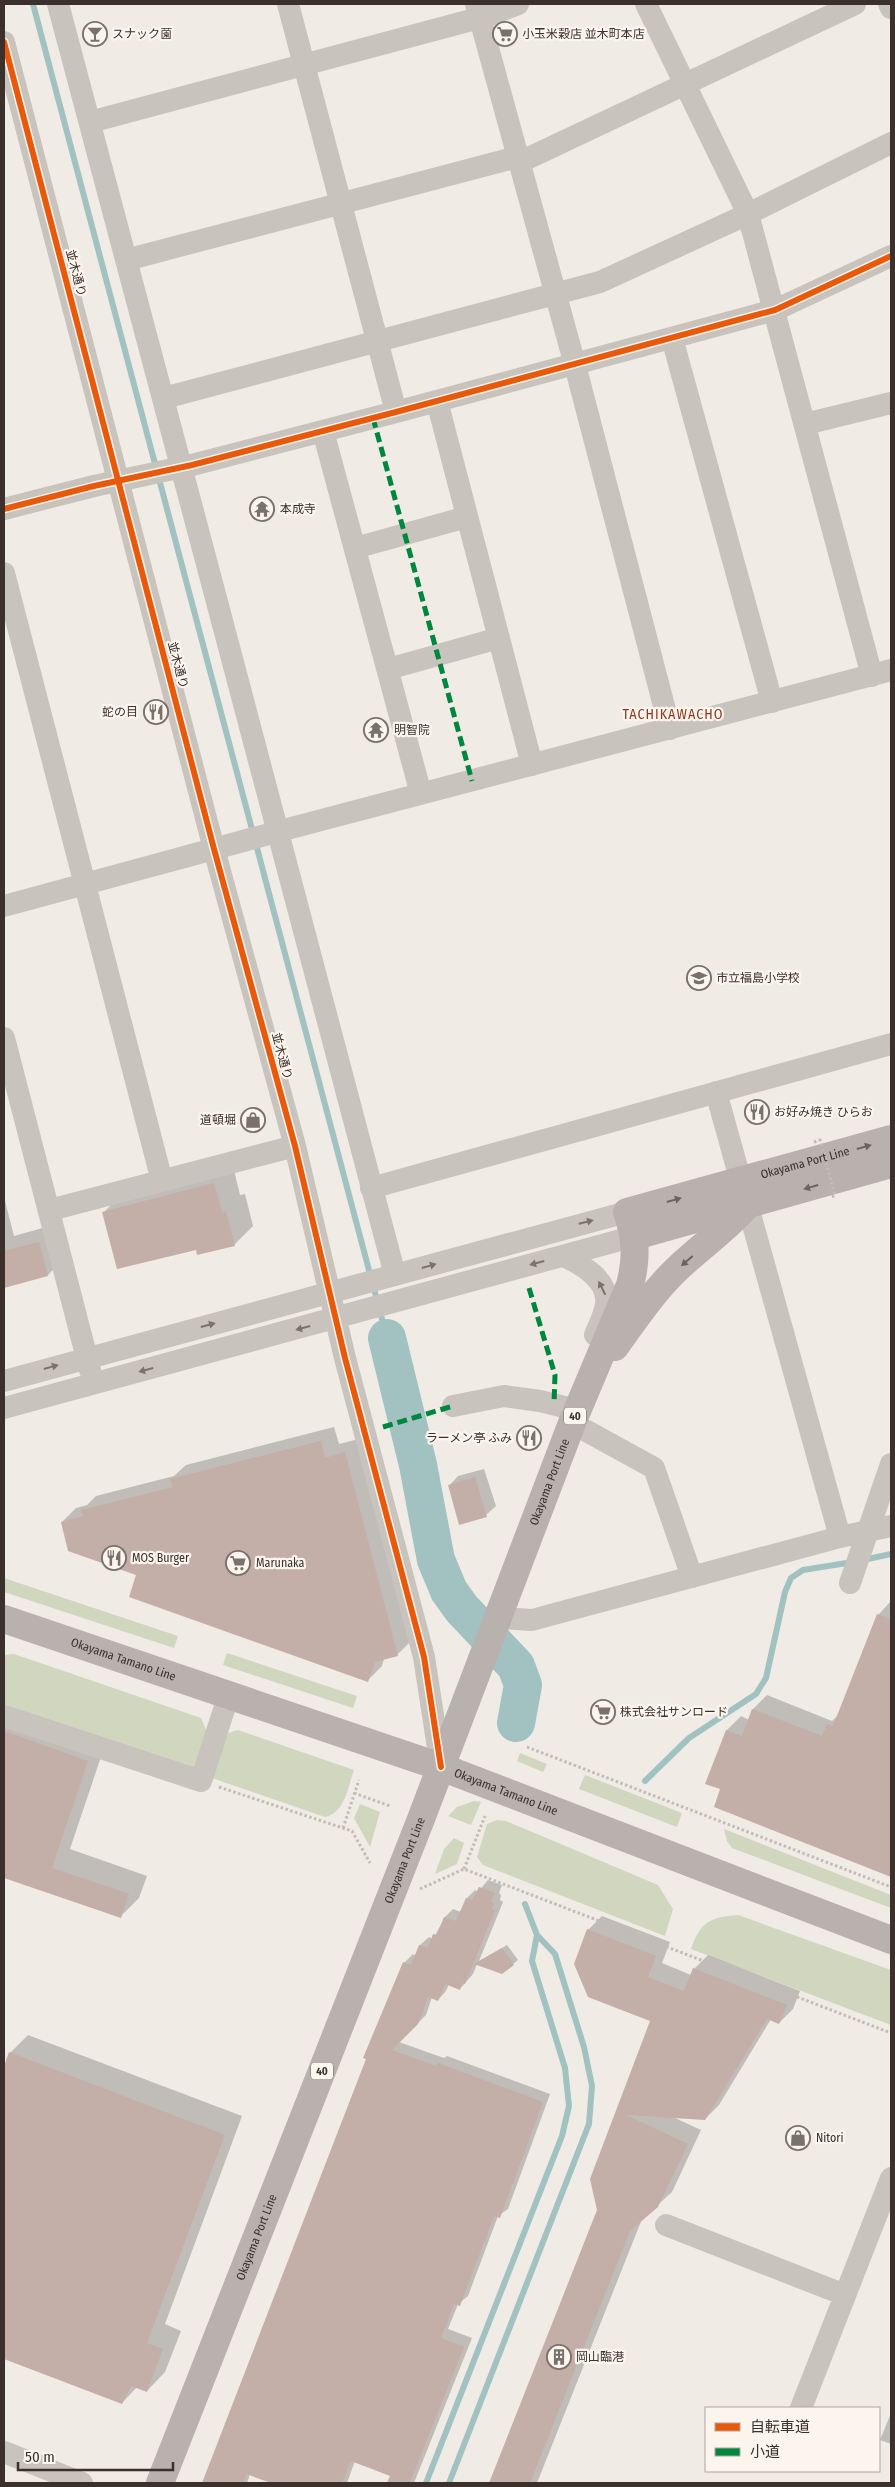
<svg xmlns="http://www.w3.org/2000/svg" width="895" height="2487" viewBox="0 0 895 2487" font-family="'Fira Sans Condensed','Noto Sans JP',sans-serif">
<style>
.green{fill:#d1d6bf}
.shadow{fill:#0003}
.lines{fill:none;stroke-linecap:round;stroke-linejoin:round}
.stream{stroke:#a1c2c1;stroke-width:6}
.river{stroke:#a1c2c1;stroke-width:38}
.building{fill:#c3afa7}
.path{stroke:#c2bbb6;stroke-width:3;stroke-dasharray:2.5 2.5;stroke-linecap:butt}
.minor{stroke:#c9c3be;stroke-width:22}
.major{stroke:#b8b1ad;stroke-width:28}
.path-bridge{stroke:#c2bbb6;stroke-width:3;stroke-dasharray:2.5 2.5;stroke-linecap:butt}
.quiet{stroke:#00873e;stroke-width:5;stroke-dasharray:10 5;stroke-linecap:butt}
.cycleway-casing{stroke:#fbf5ee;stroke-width:9}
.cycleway{stroke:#e8590c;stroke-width:6}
.oneway{fill:#6d645f}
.oneway2{fill:#7b726d}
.labels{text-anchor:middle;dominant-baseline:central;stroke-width:4.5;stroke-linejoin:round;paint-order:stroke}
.shield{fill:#fbf5ee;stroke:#756b66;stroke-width:1}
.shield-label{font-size:11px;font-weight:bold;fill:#3b302b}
.poi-label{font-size:12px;fill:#3b302b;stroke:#fbf5ee;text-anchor:start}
.street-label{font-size:12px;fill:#3b302b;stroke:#fbf5ee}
.neighbourhood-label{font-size:14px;letter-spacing:1px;fill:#8c3b22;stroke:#fbf5ee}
</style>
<rect width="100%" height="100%" fill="#f0ebe5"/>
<path class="green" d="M4,1578l174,58 -4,12 -170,-56z
M227,1653l130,43 -4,12 -130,-43z
M14,1654l187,64 6,14 -13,38 -190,-62v-53z
M238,1730l116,40c-6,17 -9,43 -29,47l-116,-40 19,-44z
M520,1753l27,11 -4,8 -26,-11z
M585,1775l97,38 -5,14 -98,-38z
M474,1801l7,1 -10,23 -23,-9 9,-9z
M360,1804l20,8 -10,35 -16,-29z
M497,1820l9,1 152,64 15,24 -8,27 -182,-71 -6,-8 10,-33z
M724,1829l167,66v13l-159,-60 -5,-7z
M454,1838l10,5 -7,21 -22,10 9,-25z
M738,1915l153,55v55l-200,-76c9,-26 18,-32 47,-34z"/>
<path class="shadow" d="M233,1166l7,29 5,-1 8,32 -18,18 -37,10 -1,-6 -93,-36 18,-18z
M4,1197l10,39 43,-12 9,32 -18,19 -44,12z
M334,1427l5,17 20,-5 52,202 -14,14 -13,4 -2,7 -14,14 -230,-106 -76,-52 14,-14 11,-3 9,-9 78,-20 12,-11z
M484,1469l12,37 -10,9 -37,-29 9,-10z
M891,1601v275l-176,-70 7,-17 -15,-6 20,-53 14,-14 8,4 4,-11 14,-14 65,26 7,-7 39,-99z
M4,1707l102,35 -36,107 77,27 -8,22 -19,19 -116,-40z
M488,1880l14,5 -3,8 2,2 -1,5 3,2 -24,59 28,-16 11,15 -5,4h-36l-4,10 -13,15 -11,-5 -3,7 -8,9 -6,-3 -6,18 -27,27 45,16 3,-2 103,38 -42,115 -10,7 -30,80 -10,8 -10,25 24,9 -58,145h-26l3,-8 -36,-14 -8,22h-73l-24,-9 -3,9h-44l165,-425 -4,-1 41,-95 8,-8 3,2 4,-11 9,-8 4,2 12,-22 8,-8 8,3 6,-14 8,-8 3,2z
M602,1916l68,26 -8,21 29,12 3,-6 14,-14 92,36 -7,18 -14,14 -8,-4 -52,86 -14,14 -32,-2 28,13 -29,62 -30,27 -105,264h-47l108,-273 54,-189 -64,-91z
M28,2035l214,81 -77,208 16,7 -16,41 -18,19 -10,-4 -15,16 -118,-45v-289l6,-16z
M891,2413v31l-11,-4z"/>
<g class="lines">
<path class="stream" d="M33,4l354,1334
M863,1560l28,-6
M645,1781l44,-43 67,-44 10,-16 19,-86 6,-14 12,-8 50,-8
M426,2483l136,-347 7,-30 -4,-38 -33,-107 5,-26 -12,-31
M449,2483l140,-359 3,-38 -8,-39 -29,-93 -18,-19"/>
<path class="river" d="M387,1338l31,127 18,95 13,31 13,18 54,57 7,19 -7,38"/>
</g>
<path class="building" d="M214,1183l8,29 4,-1 9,35 -38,9 -1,-5 -79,19 -15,-57z
M39,1242l9,34 -44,12v-37z
M321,1441l4,17 20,-6 53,204 -23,6 -7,20 -239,-85 7,-22 -68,-24 -7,-29 22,-6 -2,-6 92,-23 -3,-8z
M475,1477l12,40 -28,8 -11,-40z
M877,1614l14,6v257l-177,-70 6,-18 -15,-5 21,-54 16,6 10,-27 70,27 5,-12 6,2z
M4,1731l84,30 -36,107 77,26 -8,24 -117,-40z
M479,1887l16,6 -4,9 3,1 -2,6 3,1 -30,74 -3,-1 -2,7 -15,-6 -7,17 -10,-4 -10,27 -26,26 44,16 2,-3 105,39 -43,116 -6,-2 -34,90 -6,-2 -13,34 23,9 -54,136h-23l3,-7 -39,-15 -9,22h-71l-25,-9 -3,9h-41l164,-424 -3,-1 40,-96 8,3 8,-20 9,3 5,-14 4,1 7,-18 12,4 10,-23 6,2z
M587,1929l69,27 -8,21 36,14 9,-23 94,37 -8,19 -12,-5 -62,101 -79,-5 62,29 -30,63 -28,24 -100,252h-41l108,-273 -7,-31 60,-158 -62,-24 -14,-33z
M502,1948l12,17 -12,9 -28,-10z
M9,2052l216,83 -78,208 16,6 -16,43 -16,-6 -9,18 -118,-45v-293z"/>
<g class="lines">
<path class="path" d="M527,1747l364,140
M219,1787l133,44 18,32
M354,1793l36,13
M343,1828l16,-48
M464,1869l21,-53
M420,1889l44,-20 427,164"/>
<path class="minor" d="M58,4c114,423 224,848 337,1271
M288,4l108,408
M476,4l99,361 95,364
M646,4l102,210 124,462
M889,4l2,4
M480,19l38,-15
M4,42l210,807 81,297 50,212 79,299 17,110
M90,122l389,-104
M518,163l337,-159
M126,260l391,-103
M672,338l100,364
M164,398l436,-116 148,-68 143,-71
M437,401l95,364
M805,424l86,-21
M323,431l98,363
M4,509l90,-23 98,-21 204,-53 379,-102 116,-54
M355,548l112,-31
M4,573l158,608
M388,669l111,-31
M4,906l287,-78 600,-158
M4,1038l86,332
M716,1092l124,445
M371,1188l520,-144
M50,1210l245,-64
M563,1256c21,9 50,27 42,53 -2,9 -7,18 -10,26
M4,1381l623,-169
M453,1406l51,-10 36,5 37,9
M4,1408l631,-172
M572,1423l82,45 38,109
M850,1583l41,-119
M498,1618l34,2 308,-83 51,-11
M4,1716l197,65 28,-87
M666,2225l179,70
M801,2408l90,-230
M4,2452l78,31"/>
<g class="major">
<path d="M635,1236l256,-72"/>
<path d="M615,1347c19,-27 39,-56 62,-78 24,-23 50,-40 71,-65"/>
<path id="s1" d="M4,1619l437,148 450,173"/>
<path id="s2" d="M160,2483l261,-664 151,-396 58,-138c7,-27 6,-47 -3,-73l264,-73"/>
</g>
<path class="path-bridge" d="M814,1142l6,-2 15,56 -5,1"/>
<path class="quiet" d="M373,418l99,363
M529,1288l26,87 -1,29
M383,1427l70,-21"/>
<defs>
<path id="cycleway" d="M4,42l210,807 81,297 50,212 79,299 17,110
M4,509l90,-23 98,-21 204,-53 379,-102 116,-54"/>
</defs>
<use href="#cycleway" class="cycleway-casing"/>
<use href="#cycleway" class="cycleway"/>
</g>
<defs><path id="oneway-solid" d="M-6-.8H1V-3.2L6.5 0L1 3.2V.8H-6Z" transform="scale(1.25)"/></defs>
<g class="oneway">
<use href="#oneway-solid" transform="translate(864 1147) rotate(-16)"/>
<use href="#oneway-solid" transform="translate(811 1187) rotate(164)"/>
<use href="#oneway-solid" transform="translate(674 1200) rotate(-16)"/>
<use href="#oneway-solid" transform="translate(687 1261) rotate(139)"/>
</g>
<g class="oneway2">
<use href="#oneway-solid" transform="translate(586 1222) rotate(-14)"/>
<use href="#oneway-solid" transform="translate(537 1263) rotate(165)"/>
<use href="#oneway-solid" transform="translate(429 1266) rotate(-16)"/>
<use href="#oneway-solid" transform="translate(602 1288) rotate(-116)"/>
<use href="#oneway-solid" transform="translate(208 1325) rotate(-15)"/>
<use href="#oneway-solid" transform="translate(303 1328) rotate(165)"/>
<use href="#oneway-solid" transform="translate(51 1367) rotate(-16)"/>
<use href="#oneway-solid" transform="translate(146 1370) rotate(165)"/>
</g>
<defs>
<symbol id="bar-ring" viewBox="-11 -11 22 22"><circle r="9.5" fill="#fbf5ee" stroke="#7a716c" stroke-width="1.5"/><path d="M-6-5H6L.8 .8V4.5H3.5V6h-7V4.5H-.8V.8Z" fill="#7a716c"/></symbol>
<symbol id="supermarket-ring" viewBox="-11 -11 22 22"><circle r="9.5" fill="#fbf5ee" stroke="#7a716c" stroke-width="1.5"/><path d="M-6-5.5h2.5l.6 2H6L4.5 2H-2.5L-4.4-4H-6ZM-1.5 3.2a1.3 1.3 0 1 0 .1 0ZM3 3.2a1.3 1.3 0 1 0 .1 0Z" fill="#7a716c"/></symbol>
<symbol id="temple-ring" viewBox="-11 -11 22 22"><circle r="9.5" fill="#fbf5ee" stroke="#7a716c" stroke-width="1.5"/><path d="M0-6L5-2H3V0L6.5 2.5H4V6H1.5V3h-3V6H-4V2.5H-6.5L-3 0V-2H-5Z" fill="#7a716c"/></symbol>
<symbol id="restaurant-ring" viewBox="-11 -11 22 22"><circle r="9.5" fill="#fbf5ee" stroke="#7a716c" stroke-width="1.5"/><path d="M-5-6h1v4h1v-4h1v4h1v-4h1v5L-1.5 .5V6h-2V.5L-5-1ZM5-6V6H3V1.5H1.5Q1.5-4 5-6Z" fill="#7a716c"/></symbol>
<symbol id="school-ring" viewBox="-11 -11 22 22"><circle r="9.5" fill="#fbf5ee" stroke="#7a716c" stroke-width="1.5"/><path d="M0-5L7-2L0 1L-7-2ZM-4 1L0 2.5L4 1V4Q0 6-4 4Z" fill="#7a716c"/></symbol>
<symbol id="shop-ring" viewBox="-11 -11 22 22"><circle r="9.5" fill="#fbf5ee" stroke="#7a716c" stroke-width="1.5"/><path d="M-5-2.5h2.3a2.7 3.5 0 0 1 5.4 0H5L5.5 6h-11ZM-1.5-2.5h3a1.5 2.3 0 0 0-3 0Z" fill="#7a716c"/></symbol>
<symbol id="building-ring" viewBox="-11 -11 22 22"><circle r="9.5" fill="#fbf5ee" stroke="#7a716c" stroke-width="1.5"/><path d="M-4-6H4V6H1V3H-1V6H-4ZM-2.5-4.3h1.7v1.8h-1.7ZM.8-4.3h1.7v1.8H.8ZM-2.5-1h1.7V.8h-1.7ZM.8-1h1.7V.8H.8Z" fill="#7a716c"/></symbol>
</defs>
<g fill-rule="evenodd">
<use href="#bar-ring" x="81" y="20" width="28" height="28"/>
<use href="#supermarket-ring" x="491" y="20" width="28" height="28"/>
<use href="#temple-ring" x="248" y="495" width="28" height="28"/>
<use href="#restaurant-ring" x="142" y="698" width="28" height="28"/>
<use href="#temple-ring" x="362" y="716" width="28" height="28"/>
<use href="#school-ring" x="685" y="964" width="28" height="28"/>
<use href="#restaurant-ring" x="743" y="1098" width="28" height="28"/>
<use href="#shop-ring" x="239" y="1106" width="28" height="28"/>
<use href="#restaurant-ring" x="515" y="1424" width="28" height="28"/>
<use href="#restaurant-ring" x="100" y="1544" width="28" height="28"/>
<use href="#supermarket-ring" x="224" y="1549" width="28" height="28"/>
<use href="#supermarket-ring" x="589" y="1698" width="28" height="28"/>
<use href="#shop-ring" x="784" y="2124" width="28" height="28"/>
<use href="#building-ring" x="545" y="2343" width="28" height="28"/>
</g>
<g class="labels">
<g class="shield">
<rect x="564" y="1407.5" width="22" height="17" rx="4"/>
<rect x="311" y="2062.5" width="22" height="17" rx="4"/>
</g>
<g class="shield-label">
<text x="575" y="1416">40</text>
<text x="322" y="2071">40</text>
</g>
<g class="poi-label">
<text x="112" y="34">スナック薗</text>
<text x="522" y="34">小玉米穀店 並木町本店</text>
<text x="280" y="509">本成寺</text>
<text x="138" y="712" text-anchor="end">蛇の目</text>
<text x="394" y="730">明智院</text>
<text x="716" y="978">市立福島小学校</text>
<text x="774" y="1112">お好み焼き ひらお</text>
<text x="236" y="1120" text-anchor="end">道頓堀</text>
<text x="512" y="1438" text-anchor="end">ラーメン亭 ふみ</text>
<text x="132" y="1558">MOS Burger</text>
<text x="256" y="1563">Marunaka</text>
<text x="620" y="1712">株式会社サンロード</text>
<text x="816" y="2138">Nitori</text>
<text x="576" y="2357">岡山臨港</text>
</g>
<g class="street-label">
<text transform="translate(76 273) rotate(75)">並木通り</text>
<text transform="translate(178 665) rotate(75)">並木通り</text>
<text transform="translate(282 1056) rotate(75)">並木通り</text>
<text stroke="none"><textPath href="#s2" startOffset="1546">Okayama Port Line</textPath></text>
<text stroke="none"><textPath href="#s2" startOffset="1074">Okayama Port Line</textPath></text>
<text stroke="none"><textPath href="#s1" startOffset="126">Okayama Tamano Line</textPath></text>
<text stroke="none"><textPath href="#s1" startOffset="531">Okayama Tamano Line</textPath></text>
<text stroke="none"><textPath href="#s2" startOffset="669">Okayama Port Line</textPath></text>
<text stroke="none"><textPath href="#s2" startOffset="264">Okayama Port Line</textPath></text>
</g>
<g class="neighbourhood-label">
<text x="673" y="714">TACHIKAWACHO</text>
</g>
</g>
<rect width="895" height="2487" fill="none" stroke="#3b302b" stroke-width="10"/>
<rect x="705" y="2407" width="175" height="65" fill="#fbf5ee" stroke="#aea6a0"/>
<rect x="715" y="2423" width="25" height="8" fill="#e8590c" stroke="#aea6a0"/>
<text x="750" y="2432" font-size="15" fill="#3b302b">自転車道</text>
<rect x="715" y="2448" width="25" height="8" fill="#00873e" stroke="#aea6a0"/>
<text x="750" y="2457" font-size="15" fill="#3b302b">小道</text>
<path d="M18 2462v8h155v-8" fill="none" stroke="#3b302b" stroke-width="2.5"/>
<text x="25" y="2462" font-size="15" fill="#3b302b" stroke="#fbf5ee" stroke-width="4" paint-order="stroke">50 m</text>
</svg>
